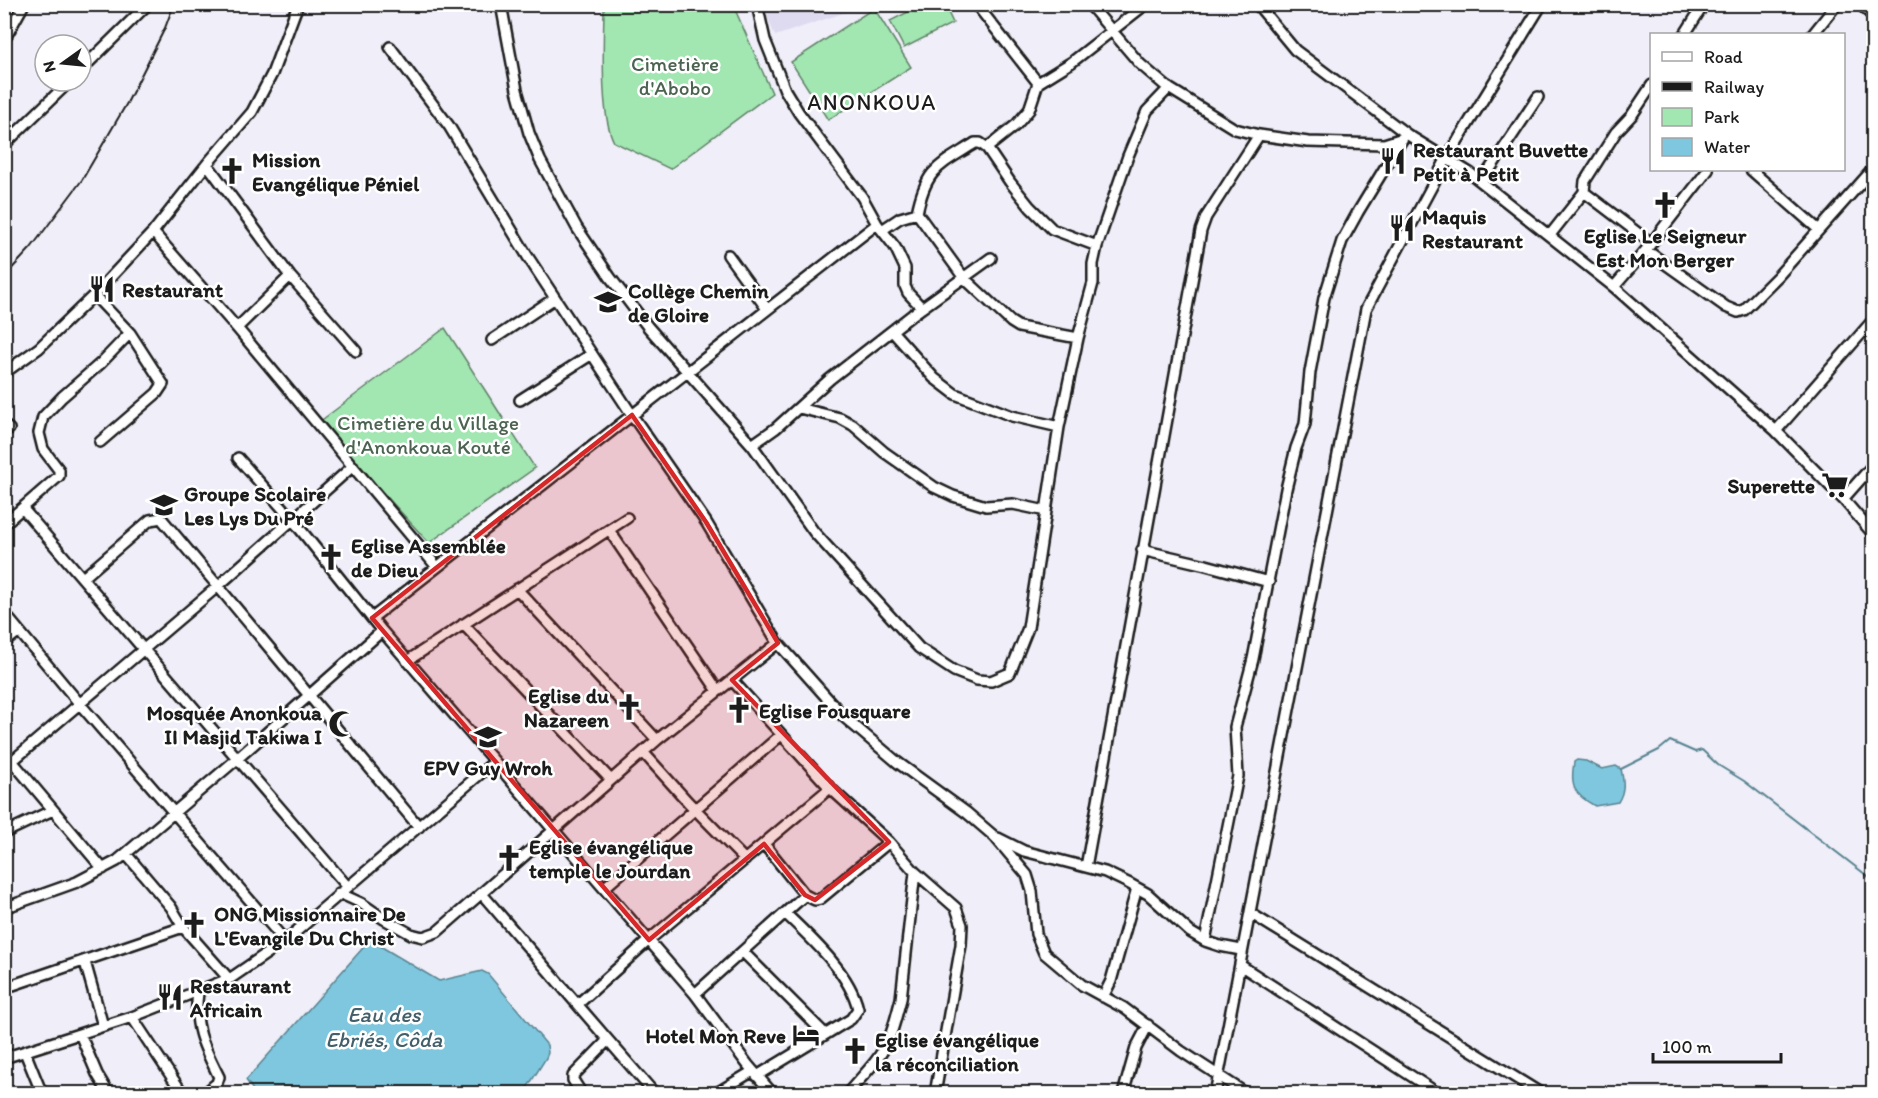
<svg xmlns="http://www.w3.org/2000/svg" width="1878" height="1098" viewBox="0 0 1878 1098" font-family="Itim,sans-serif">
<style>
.built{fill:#dedaf0}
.green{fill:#a2e6b2;stroke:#5f8167;stroke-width:1.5}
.water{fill:#7ec7de;stroke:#578390;stroke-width:1.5}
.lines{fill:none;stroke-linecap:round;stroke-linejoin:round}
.stream{stroke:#578390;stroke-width:2}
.minor-casing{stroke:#1c1c1c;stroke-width:14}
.minor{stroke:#fff;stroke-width:9}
.rail{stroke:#1c1c1c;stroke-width:2}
.marked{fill:#d62828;fill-opacity:0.2;stroke:#d62828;stroke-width:4.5;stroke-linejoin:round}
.labels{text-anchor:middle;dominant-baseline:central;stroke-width:5;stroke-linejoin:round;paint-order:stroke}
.park-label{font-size:21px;fill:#4b6350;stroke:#fff}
.poi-label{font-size:21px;font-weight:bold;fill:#1c1c1c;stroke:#fff;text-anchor:start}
.neighbourhood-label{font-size:22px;letter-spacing:1.5px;fill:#1c1c1c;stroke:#fff}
.water-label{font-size:22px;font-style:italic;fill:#43606a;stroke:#fff}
</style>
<rect width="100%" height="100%" fill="#f0eef8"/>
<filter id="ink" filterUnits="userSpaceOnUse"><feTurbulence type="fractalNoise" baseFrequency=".0167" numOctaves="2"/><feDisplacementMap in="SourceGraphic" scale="12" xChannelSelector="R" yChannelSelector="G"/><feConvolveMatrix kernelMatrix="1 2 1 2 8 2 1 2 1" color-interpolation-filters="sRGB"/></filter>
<g filter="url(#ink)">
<path class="built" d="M861,4v3l-86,29 -9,-23 -1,-8z"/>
<path class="green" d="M944,4l9,19 -49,25 -14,-27 32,-16z
M604,5h129l39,88 -102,76 -56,-27c-15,-28 -10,-104 -10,-137z
M874,8l37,59 -83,53 -37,-58z
M445,328l90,140 -106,75 -110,-121z"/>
<path class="water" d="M1577,760l9,1 16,8 14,-3 5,3c3,13 4,22 -3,33l-23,4c-22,-12 -25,-20 -21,-44z
M370,940l69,41 43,-10 6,3 59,71 1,8 -2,5 -22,35h-269l-9,-13z"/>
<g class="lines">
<path class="stream" d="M1621,769l38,-19 11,-9 25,11 7,-2 16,15 26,16 130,100"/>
<defs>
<path id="minor" d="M501,4l16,86 12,43 11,27 37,68 33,49 38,50 104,118 62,87 105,116 35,23 23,9 14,1 19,-8 18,-45 31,-201 19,-89 -59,-11 -8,-5 -47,-44 -47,-65c9,-45 22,-47 58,-70h5l7,5 23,34 20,25 22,22 45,17
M757,4l8,36 20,50 14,23 63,84 15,27 18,23 10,21v18l3,7 14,15
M976,4l62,79
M1089,4l51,60 27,23 68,42 24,6 49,7 76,2 19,-6
M1257,4l38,46 113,85 62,38 144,114 162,144 67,68 31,36
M1860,4l14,13
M1685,34l19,-30
M1813,34l24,-30
M4,40l20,-36
M390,47l59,79 79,131 104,158 74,107 72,121 66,74 53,45 70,51 28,24 32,38 5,16 4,43 8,19 38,32 42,23 57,43 66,43
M81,70l67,-66
M4,145l66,-64
M987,148l29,-23 13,-15 9,-27 34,-21 74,-58
M207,164l83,112 66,75
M1751,170l68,60
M1482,181l56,-84
M1584,192l67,51
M882,230l18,-12 17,-5
M153,232l84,96 200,239
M1550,235l34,-43 1,-11 31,-49 16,-17 20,-30
M1646,250l80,57 12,5 6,-2 34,-34 96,-108
M728,255l39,54
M1614,287l32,-37 62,-80
M94,295l36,38 33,51 -6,9 -57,49
M237,328l53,-52
M892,331l42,47 21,16 57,22 47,11
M1078,338l15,-55v-19l4,-18 31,-90 19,-45 22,-23
M492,340l63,-42
M4,373l35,-25 55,-53 59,-63 54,-68 45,-52 20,-38 26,-70
M520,400l72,-46
M799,408l41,10 13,7 31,27 50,35 19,9 33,10 27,-2 33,7
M4,425l5,4
M1776,431l98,-112
M752,445l24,-17 54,-49 82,-64 79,-57
M238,458l54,61 90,112 313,363 53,71 25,29
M1843,499l31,-35
M23,509l324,377
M4,524l55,-48v-6l-16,-21 -4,-16 4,-16 19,-20 39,-34 29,-30
M609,530l109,161
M1142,550l64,15 63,17
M83,578l67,-58 11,-2 258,309
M517,589l140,151
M4,613l75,90 206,238
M372,618l505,-394
M463,624l148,156
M4,643l15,-12
M407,661l220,-143
M732,680l98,108 59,54 26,30 -14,127c-4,14 -7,29 -13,42 -9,20 -27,36 -41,53
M643,752l45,50 57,58
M12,761l91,108
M4,768l213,-181 136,-121
M4,833l49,-23
M998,838l26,13 81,21 23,11 20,11 42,38 15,9 15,5 21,4
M764,844l41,51
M126,854l45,53 12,20 46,52
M1086,867l115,-636 5,-14 53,-82
M915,872l41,36 6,17 -1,20 -26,149
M604,888l177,-153
M339,893l22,10 23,16 27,15 12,3 14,-5 220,-192 121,-97
M482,894l126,146
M4,908l73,-26 40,-21 120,-102 145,-128
M1250,913l292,181
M1205,941l33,-165 -3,-49 18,-68 33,-170 10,-41 9,-24 5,-52 14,-74 18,-57 16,-29 45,-74
M743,952l82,82
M85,962l18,64
M1240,965l199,129
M4,988l179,-61
M198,993c-5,34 6,54 21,84l-2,6 -13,11
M695,994l110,-99 10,5 5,-1 69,-57
M1103,997l8,-16 26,-93
M578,1004l71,-64 181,-152
M132,1017l51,77
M80,1034l17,40 12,20
M25,1052l17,42
M4,1058l128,-41 99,-39 54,-37 209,-179
M757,1076l94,-57 7,-10c-8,-36 -47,-71 -73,-96
M582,1094l-9,-14v-4l35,-36 47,54
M715,1094l38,-23
M1123,1094l13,-46 12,-23
M1215,1094l151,-785 81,-151 95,-154"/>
</defs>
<use href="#minor" class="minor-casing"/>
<use href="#minor" class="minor"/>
<path class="rail" d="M4,277l27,-29 51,-68 45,-77 38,-75 9,-24"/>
</g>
</g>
<path class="marked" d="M632,415l74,107 72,121 -46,37 157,162 -74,58 -10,-5 -41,-51 -115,96 -277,-322z"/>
<defs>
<symbol id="restaurant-bare" viewBox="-9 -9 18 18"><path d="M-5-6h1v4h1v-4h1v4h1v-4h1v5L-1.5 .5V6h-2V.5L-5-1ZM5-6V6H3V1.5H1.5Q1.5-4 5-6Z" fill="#1c1c1c" stroke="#fff" stroke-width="2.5" paint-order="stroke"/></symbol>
<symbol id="church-bare" viewBox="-9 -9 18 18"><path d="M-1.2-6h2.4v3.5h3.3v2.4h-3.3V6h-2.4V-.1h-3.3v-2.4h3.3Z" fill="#1c1c1c" stroke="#fff" stroke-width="2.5" paint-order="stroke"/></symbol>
<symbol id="school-bare" viewBox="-9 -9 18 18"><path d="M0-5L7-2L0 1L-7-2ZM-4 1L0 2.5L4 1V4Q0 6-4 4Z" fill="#1c1c1c" stroke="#fff" stroke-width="2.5" paint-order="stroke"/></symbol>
<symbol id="supermarket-bare" viewBox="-9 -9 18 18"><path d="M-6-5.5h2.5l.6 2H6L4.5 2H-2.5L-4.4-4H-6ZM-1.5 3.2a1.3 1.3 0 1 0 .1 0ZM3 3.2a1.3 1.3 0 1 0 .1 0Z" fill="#1c1c1c" stroke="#fff" stroke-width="2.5" paint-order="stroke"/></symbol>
<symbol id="mosque-bare" viewBox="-9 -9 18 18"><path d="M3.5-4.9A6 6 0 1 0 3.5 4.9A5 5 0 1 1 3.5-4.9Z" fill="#1c1c1c" stroke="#fff" stroke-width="2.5" paint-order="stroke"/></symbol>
<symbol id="hotel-bare" viewBox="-9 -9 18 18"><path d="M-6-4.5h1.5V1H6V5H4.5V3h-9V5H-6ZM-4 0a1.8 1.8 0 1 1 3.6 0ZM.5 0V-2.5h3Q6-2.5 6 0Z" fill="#1c1c1c" stroke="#fff" stroke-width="2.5" paint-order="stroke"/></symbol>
</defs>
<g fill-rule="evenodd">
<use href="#restaurant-bare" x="1374" y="142" width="38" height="38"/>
<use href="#church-bare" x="213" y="152" width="38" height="38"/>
<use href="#church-bare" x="1646" y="186" width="38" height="38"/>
<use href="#restaurant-bare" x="1383" y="209" width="38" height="38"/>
<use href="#restaurant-bare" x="83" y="270" width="38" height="38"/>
<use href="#school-bare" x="589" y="283" width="38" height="38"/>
<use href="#supermarket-bare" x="1816" y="466" width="38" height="38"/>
<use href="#school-bare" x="145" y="486" width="38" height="38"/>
<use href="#church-bare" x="312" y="538" width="38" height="38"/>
<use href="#church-bare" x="610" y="688" width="38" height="38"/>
<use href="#church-bare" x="720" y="691" width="38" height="38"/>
<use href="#mosque-bare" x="323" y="705" width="38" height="38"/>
<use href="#school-bare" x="469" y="718" width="38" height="38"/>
<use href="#church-bare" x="490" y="839" width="38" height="38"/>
<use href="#church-bare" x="175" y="906" width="38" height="38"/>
<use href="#restaurant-bare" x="151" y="978" width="38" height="38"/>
<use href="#hotel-bare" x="787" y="1016" width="38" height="38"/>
<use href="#church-bare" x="836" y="1032" width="38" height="38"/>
</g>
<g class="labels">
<g class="park-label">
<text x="675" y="63">Cimetière<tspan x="675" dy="24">d'Abobo</tspan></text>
<text x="428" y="422">Cimetière du Village<tspan x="428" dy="24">d'Anonkoua Kouté</tspan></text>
</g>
<g class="poi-label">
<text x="1413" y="149">Restaurant Buvette<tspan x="1413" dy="24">Petit à Petit</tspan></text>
<text x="252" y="159">Mission<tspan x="252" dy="24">Evangélique Péniel</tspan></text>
<text x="1422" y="216">Maquis<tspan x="1422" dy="24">Restaurant</tspan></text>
<text x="1665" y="235" text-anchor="middle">Eglise Le Seigneur<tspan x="1665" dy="24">Est Mon Berger</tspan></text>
<text x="122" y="289">Restaurant</text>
<text x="628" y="290">Collège Chemin<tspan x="628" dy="24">de Gloire</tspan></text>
<text x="1815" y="485" text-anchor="end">Superette</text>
<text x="184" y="493">Groupe Scolaire<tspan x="184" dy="24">Les Lys Du Pré</tspan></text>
<text x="351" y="545">Eglise Assemblée<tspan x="351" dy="24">de Dieu</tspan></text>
<text x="609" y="695" text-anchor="end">Eglise du<tspan x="609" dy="24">Nazareen</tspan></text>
<text x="759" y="710">Eglise Fousquare</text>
<text x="322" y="712" text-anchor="end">Mosquée Anonkoua<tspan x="322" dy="24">II Masjid Takiwa I</tspan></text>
<text x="488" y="767" text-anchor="middle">EPV Guy Wroh</text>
<text x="529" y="846">Eglise évangélique<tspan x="529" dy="24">temple le Jourdan</tspan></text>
<text x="214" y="913">ONG Missionnaire De<tspan x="214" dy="24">L'Evangile Du Christ</tspan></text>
<text x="190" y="985">Restaurant<tspan x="190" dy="24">Africain</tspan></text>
<text x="786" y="1035" text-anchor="end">Hotel Mon Reve</text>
<text x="875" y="1039">Eglise évangélique<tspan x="875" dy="24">la réconciliation</tspan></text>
</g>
<g class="neighbourhood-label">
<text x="872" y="102">ANONKOUA</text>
</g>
<g class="water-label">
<text x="384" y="1014">Eau des<tspan x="384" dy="25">Ebriés, Côda</tspan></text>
</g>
</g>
<rect width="1878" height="1098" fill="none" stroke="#fff" stroke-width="24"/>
<rect x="12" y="12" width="1854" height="1074" fill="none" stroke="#1c1c1c" stroke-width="2" filter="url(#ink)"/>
<rect x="1650" y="33" width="195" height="138" fill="#ffffff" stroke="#a4a4a4" stroke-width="1.5"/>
<rect x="1662" y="52" width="30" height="9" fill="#ffffff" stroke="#a4a4a4" stroke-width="1.5"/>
<text x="1704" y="63" font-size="18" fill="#1c1c1c">Road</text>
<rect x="1662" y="82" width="30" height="9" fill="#1c1c1c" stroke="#a4a4a4" stroke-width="1.5"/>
<text x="1704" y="93" font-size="18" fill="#1c1c1c">Railway</text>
<rect x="1662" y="108" width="30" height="18" fill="#a2e6b2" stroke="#a4a4a4" stroke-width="1.5"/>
<text x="1704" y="123" font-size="18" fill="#1c1c1c">Park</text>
<rect x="1662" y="138" width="30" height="18" fill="#7ec7de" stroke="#a4a4a4" stroke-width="1.5"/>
<text x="1704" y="153" font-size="18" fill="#1c1c1c">Water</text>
<g transform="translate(63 63) rotate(255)"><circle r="28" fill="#ffffff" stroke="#a4a4a4" stroke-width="1.5"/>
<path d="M0-4.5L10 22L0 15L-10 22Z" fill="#1c1c1c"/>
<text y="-9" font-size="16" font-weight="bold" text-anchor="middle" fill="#1c1c1c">N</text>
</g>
<path d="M1653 1053v9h128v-9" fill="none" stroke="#1c1c1c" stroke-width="3"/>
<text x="1662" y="1053" font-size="18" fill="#1c1c1c" stroke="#ffffff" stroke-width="4.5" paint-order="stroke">100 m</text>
</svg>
